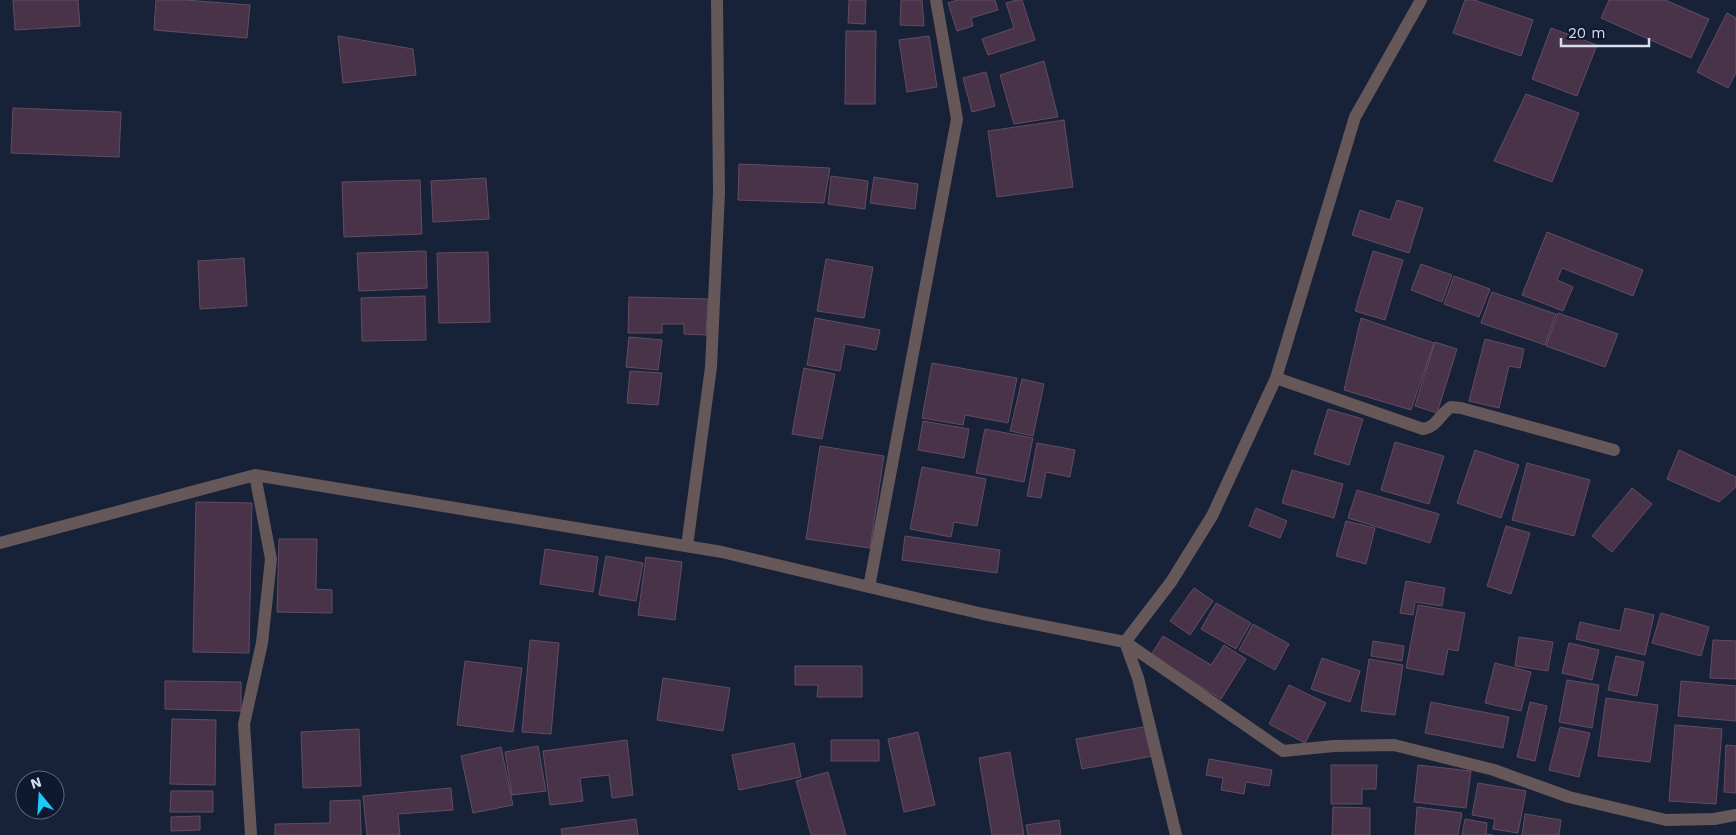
<svg xmlns="http://www.w3.org/2000/svg" width="1736" height="835" viewBox="0 0 1736 835" font-family="'Work Sans',sans-serif">
<style>
.building{fill:#483348;stroke:#634c62}
.lines{fill:none;stroke-linecap:round;stroke-linejoin:round}
.minor{stroke:#665758;stroke-width:12}
</style>
<rect width="100%" height="100%" fill="#172239"/>
<path class="building" d="M13,0h65l2,26 -65,4z
M156,0h29l65,5 -3,33 -93,-8z
M849,0h17l-1,24 -17,-1z
M901,0h21l2,26 -24,-1z
M957,0h38l3,10 -27,8 2,8 -16,5 -9,-28z
M1017,0h5l13,40 -47,15 -6,-16 32,-11 -8,-25z
M1465,0h9l59,20 -12,36 -68,-23z
M1609,0h56l44,19 -18,39 -90,-40z
M1727,13l9,5v55l-8,15 -31,-16z
M1551,28l46,17 -20,51 -45,-17z
M846,31h30l-1,73h-30z
M338,36l75,13 3,26 -73,8z
M929,36l8,51 -30,5 -8,-52z
M1044,61l14,56 -44,7 -14,-49z
M986,72l9,34 -23,6 -9,-34z
M1526,94l53,19 -27,69 -58,-21z
M13,108l108,4 -2,45 -108,-4z
M1064,120l9,67 -76,10 -9,-66z
M739,164l91,4 -6,35 -86,-3z
M831,176l37,5 -3,28 -37,-5z
M874,177l44,7 -3,25 -45,-6z
M486,178l3,41 -56,3 -2,-41z
M420,180l2,54 -78,3 -2,-55z
M1397,200l26,8 -14,45 -57,-18 8,-25 30,10z
M1547,232l96,38 -10,26 -71,-28 -5,12 16,7 -10,24 -41,-16z
M426,251l1,37 -68,3 -2,-38z
M1373,251l30,9 -18,60 -30,-9z
M488,252l2,70 -51,1 -2,-70z
M244,258l3,48 -47,3 -2,-48z
M826,259l47,8 -9,51 -47,-7z
M1421,264l31,11 -10,27 -31,-12z
M1454,276l36,13 -11,28 -35,-13z
M1492,292l64,22 -11,31 -64,-22z
M425,296l1,44 -64,1 -1,-43z
M629,297l79,2 -2,36 -22,-1v-10h-22v9h-34z
M1558,313l60,21 -13,33 -59,-21z
M815,318l65,12 -4,20 -31,-6 -5,27 -33,-6z
M1361,318l73,25 -23,67 -67,-20z
M629,337l33,3 -4,30 -32,-3z
M1485,339l39,10 -4,19 -11,-2 -10,42 -30,-7z
M1435,342l22,7 -20,64 -22,-7z
M932,363l85,15 -9,45 -43,-8 -2,10 -41,-7z
M804,368l31,6 -13,65 -30,-5z
M630,371l32,2 -4,32 -31,-2z
M1022,379l22,5 -11,52 -23,-5z
M1328,409l35,10 -14,46 -35,-11z
M923,421l46,8 -5,29 -46,-8z
M985,429l48,9 -9,44 -48,-9z
M1395,442l49,14 -15,48 -48,-14z
M1037,443l38,7 -5,27 -24,-5 -5,26 -14,-2z
M820,446l64,10 -14,92 -64,-9z
M1475,450l44,15 -18,53 -44,-15z
M1679,450l57,27v10l-17,15 -52,-23z
M1527,463l63,17 -16,56 -62,-16z
M922,467l64,12 -9,47 -23,-4 -3,15 -41,-8z
M1292,470l51,14 -9,34 -52,-15z
M1632,488l20,16 -40,48 -20,-16z
M1357,490l82,24 -9,29 -82,-25z
M196,502l56,1 -3,150 -56,-1z
M1256,508l31,13 -7,17 -31,-12z
M1346,521l29,7 -9,36 -30,-8z
M1506,526l24,7 -19,61 -24,-8z
M905,536l95,14 -3,23 -95,-13z
M279,539h38l-1,50 16,1v23l-55,-1z
M545,549l53,8 -5,35 -53,-8z
M606,556l37,7 -7,38 -37,-6z
M646,557l36,5 -7,58 -37,-5z
M1406,581l39,7 -3,18 -27,-4 -2,13 -13,-2z
M1194,588l19,13 -23,34 -20,-14z
M1216,603l35,20 -15,26 -35,-20z
M1418,605l47,8 -7,38 -10,-2 -5,26 -37,-7z
M1625,608l29,7 -9,40 -69,-16 4,-17 40,9z
M1661,613l48,14 -8,29 -49,-13z
M1253,624l36,20 -14,26 -36,-20z
M1163,636l48,29 13,-20 22,14 -25,40 -70,-44z
M1519,637l34,5 -5,29 -33,-5z
M530,640l29,3 -8,91 -29,-2z
M1713,640l23,1v38l-26,-1z
M1373,641l31,5 -2,15 -31,-5z
M1569,643l30,7 -7,30 -30,-7z
M1616,656l28,6 -7,34 -29,-6z
M1322,658l38,13 -10,31 -39,-13z
M1369,659l34,6 -8,50 -34,-4z
M465,661l57,7 -9,64 -56,-7z
M1495,663l36,9 -10,39 -36,-8z
M795,666h67v31h-45l1,-12h-23z
M663,678l67,10 -7,43 -66,-11z
M1567,680l32,5 -7,43 -33,-6z
M165,681l76,1v29l-76,-2z
M1681,681l55,5v35l-58,-5z
M1289,685l37,18 -21,40 -36,-19z
M1606,698l52,7 -8,57 -52,-6z
M1431,702l78,15 -6,31 -78,-15z
M1530,702l17,4 -12,55 -18,-4z
M172,719l44,1 -1,65 -45,-1z
M1675,725l47,4 -6,75 -47,-3z
M1148,726l5,30 -71,13 -6,-30z
M1560,727l30,6 -11,44 -30,-7z
M359,729l2,57 -58,2 -2,-56z
M918,732l17,73 -31,7 -16,-73z
M627,740l6,55 -21,3 -3,-23 -29,3 3,23 -33,4 -7,-54z
M831,740h48v21h-48z
M794,743l7,34 -62,13 -7,-35z
M1726,745l10,1v47l-12,-1z
M538,746l8,45 -34,4 -7,-43z
M501,747l12,58 -40,8 -12,-57z
M1010,752l14,83h-32l-13,-77z
M1209,759l63,11 -3,16 -23,-4 -2,12 -23,-4 2,-12 -17,-3z
M1331,765h46l-1,24h-14v15h-31z
M1418,765l53,6 -5,37 -52,-6z
M828,772l18,63h-35l-15,-54z
M1478,783l48,8 -8,42 -25,-4 2,-10 -23,-4z
M451,788l2,22 -55,4 2,21h-33l-4,-39z
M171,791h42v21h-43z
M360,800l1,35h-86v-11l55,-1v-22z
M1333,807l37,1v27h-38z
M1417,807l45,6 -4,22h-43z
M1525,814l36,6 -2,15h-37z
M200,816v14l-29,1v-14z
M636,819l2,16h-76l-1,-6z
M1465,819l22,4 -1,11 7,1h-31z
M1059,820l2,15h-33l-2,-10z"/>
<g class="lines">
<path class="minor" d="M1276,378l147,51c15,-3 16,-14 28,-22l10,1 153,42
M0,543l255,-68 467,77 261,62 142,28 158,109 51,-5 60,-1 100,25 75,27 97,23 48,-1 22,-4
M687,546l24,-179 8,-174 -2,-193
M869,587l88,-468 -21,-119
M1125,642l46,-60 41,-66 64,-138 79,-261 66,-117
M1125,642l13,36 38,157
M251,835l-7,-111 18,-81 9,-84 -16,-84"/>
</g>
<g transform="translate(40 795) rotate(342)"><circle r="24" fill="#0e192f" stroke="#5e687b"/>
<path d="M0-4L9 19L0 12L-9 19Z" fill="#1dc9fc"/>
<text y="-8" font-size="14" font-weight="bold" text-anchor="middle" fill="#d6deee">N</text>
</g>
<path d="M1561 38v8h88v-8" fill="none" stroke="#d6deee" stroke-width="2.5"/>
<text x="1568" y="38" font-size="15" fill="#d6deee" stroke="#0e192f" stroke-width="4" paint-order="stroke">20 m</text>
</svg>
